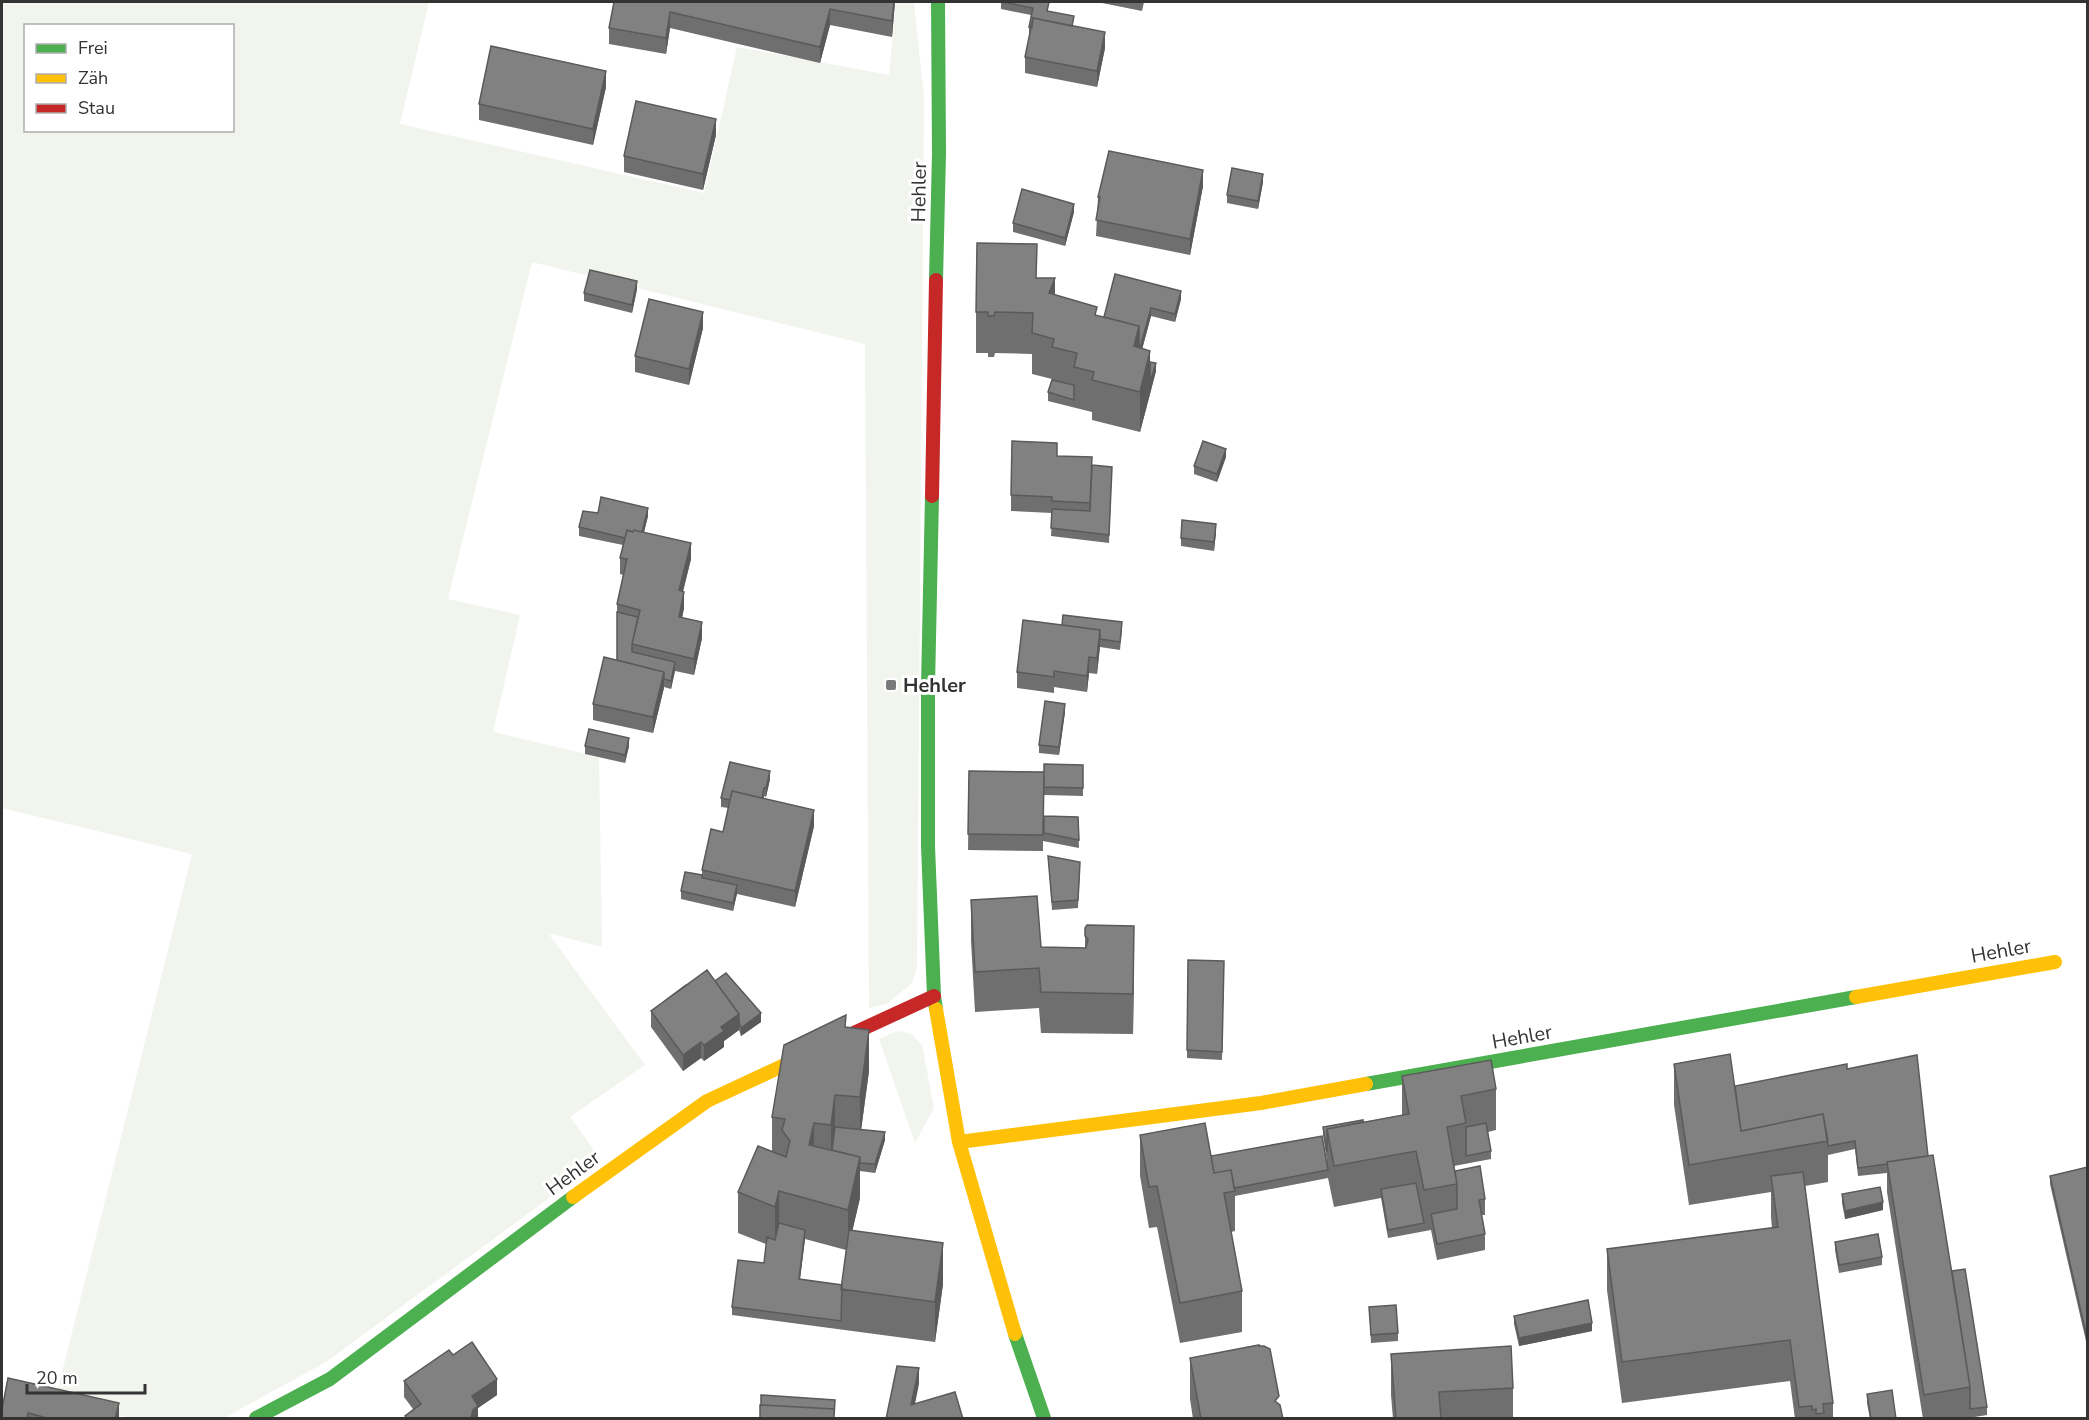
<svg xmlns="http://www.w3.org/2000/svg" width="2089" height="1420" viewBox="0 0 2089 1420" font-family="'Nunito Sans',sans-serif">
<style>
.green{fill:#f1f5ed;fill-rule:evenodd}
.lines{fill:none;stroke-linecap:round;stroke-linejoin:round}
.fast{stroke:#4caf50;stroke-width:14}
.slow{stroke:#ffc107;stroke-width:14}
.jam{stroke:#c62828;stroke-width:14}
.wall{fill:#6f6f6f;fill-rule:evenodd}
.shaded-wall{fill:#5a5a5a}
.building{fill:#818181;stroke:#5a5a5a;stroke-width:1.5}
.poi-dot{fill:#7a7a7a;stroke:#fff;stroke-width:2}
.labels{text-anchor:middle;dominant-baseline:central;stroke-width:6;stroke-linejoin:round;paint-order:stroke}
.street-label{font-size:20px;fill:#333;stroke:#fff}
.poi-label{font-size:20px;font-weight:bold;fill:#333;stroke:#fff;text-anchor:start}
</style>
<rect width="100%" height="100%" fill="#fff"/>
<path class="green" d="M2,2h427l-29,122 304,69 33,-146 152,28 7,-73h18l10,96 -7,870 -5,15 -25,21 -18,4 -4,-664 -333,-82 -84,337 72,16 -27,117 106,25 3,190 -54,-14 97,132 -75,52 31,43 -275,202 -102,56h-93l-76,-18 137,-546 -190,-46zM26,26h206v104h-206z
M898,1031l14,3 10,11 12,63 -19,35 -36,-104z"/>
<g class="lines">
<path class="fast" d="M936,280l3,-127 -1,-151
M932,496l-4,190v160l6,150 2,13
M1366,1084l490,-87
M1015,1334l29,84
M256,1418l74,-39 243,-182"/>
<path class="slow" d="M1856,997l199,-35
M936,1009l23,133 56,192
M959,1142l302,-39 105,-19
M573,1197l134,-96 86,-40"/>
<path class="jam" d="M932,496l4,-216
M793,1061l141,-65"/>
</g>
<path class="wall" d="M614,2h281l-3,35 -62,-12 -10,38 -150,-35 -4,26 -57,-10v-16z
M1001,2l47,9 25,15 32,22 -8,39 -72,-14v-16l5,-22h-1v-8l2,-12 -30,-6z
M1097,2h47l-2,9z
M606,87l-13,58 -114,-25v-16z
M716,135l-13,55 -79,-18v-16z
M1263,182l-5,27 -31,-6v-8z
M1203,186l-13,69 -94,-19 2,-39z
M1074,212l-9,34 -52,-14v-9z
M1037,278l18,17 42,21 7,1 77,-18 -6,23 -24,-6 -9,33 14,22 -16,61 -48,-12v-8l-44,-11v-9l4,-13 -20,-5v-20l-37,-1 -1,4h-6v-4h-12v-41z
M637,289l-5,24 -48,-12v-8z
M703,328l-14,57 -54,-13v-16z
M1226,457l-9,25 -23,-8v-8z
M1092,465l20,2 -3,76 -58,-7 1,-23 -41,-2v-16z
M598,513l50,3 -4,16 47,27 -8,33 1,16 -2,10 20,20 -8,37 -19,-4 -4,18 -7,-2 -11,46 -60,-13v-16l24,-44v-56l6,-29 -3,-1v-16l3,-13 -44,-9v-9z
M1216,532l-2,19 -33,-5v-8z
M1062,625l60,5 -2,20 -20,-3 -3,27 -8,-1 -2,19 -33,-5v6l-37,-5v-16z
M1065,712l-6,43 -20,-2v-8z
M585,746h44l-4,17 -40,-9z
M1083,765v31l-39,-1v21l34,1 1,31 -36,-7v10l-75,-1 1,-79 75,1z
M770,779l-4,18 -2,-1v2l50,28 -19,81 -58,-13 -4,17 -52,-12v-8l21,-16v-5l21,-38 6,-24 -8,-1v-9z
M1048,856l32,14 -2,38 -26,2z
M971,900l70,47 44,1v-20l49,39 -1,67 -92,-1 -2,-25 -64,4 -4,-71z
M1224,961l-2,99 -35,-2v-8z
M715,981l46,41 -20,14 -2,-6 -15,11v6l-20,14 -3,-3 -18,13 -32,-44v-16z
M846,1027l23,44 -8,59 24,10 -10,33 -15,-2v27l-8,33 91,53 -8,58 -203,-27v-8l32,-44 2,-19 -28,-11v-41l34,-40v-35zM805,1239l41,11 -4,35 -42,-6z
M1674,1064l61,22 112,-17 81,87 24,115 35,136v8l-25,4h-39l-36,-227v-19l-29,3 -3,-27 -27,6v27l-23,4 28,217v16h-38l-5,-38 -168,22 -15,-113v-41l165,-21 -1,-11v-25l-82,13 -15,-100z
M1402,1076l94,13v41l-8,2 3,19v8l-37,7 1,5 30,28v16h-4l4,19v16l-48,10 -6,-30 -43,8 -7,-40 -47,9 -6,-29 -93,18v35l-4,1 11,59v41l-62,11 -23,-116 -8,1 -9,-52v-41l71,21 116,5 -4,-26v-8l40,-5 39,-7z
M2088,1167v183l-38,-166v-8z
M1842,1194l41,16 -38,9 -3,-16z
M1835,1242l47,15v8l-43,8 -4,-23z
M1369,1307l29,26v8l-27,2z
M1514,1316l78,15 -73,15 -5,-22z
M1391,1354l122,34v31h-120l-2,-24z
M453,1355l44,40 -19,13v11h-73v-3l8,-7 -9,-12v-16z
M1190,1358l89,46 4,15h-90l-3,-20z
M1867,1394l29,25h-26l-3,-16z
M2,1409l117,10h-117z"/>
<path class="shaded-wall" d="M894,2h1l-3,35v-16z
M830,9v16l-10,38v-16z
M670,12v16l-4,26v-16z
M1105,32v16l-8,39v-16z
M606,71v16l-13,58v-16z
M716,119v16l-13,55v-16z
M1203,170v16l-13,69v-16z
M1263,174v8l-5,27v-8z
M1074,204v8l-9,34v-8z
M1055,278v41l-6,-26z
M637,281v8l-5,24v-8z
M1181,291v8l-6,23v-8z
M1151,308v8l-12,45 -5,-15 5,-20z
M703,312v16l-14,57v-16z
M1150,351v32l6,-20v8l-16,61v-40z
M1226,449v8l-9,25v-8z
M648,508v8l-8,32v-9z
M1216,524v8l-2,19v-9z
M691,543v16l-12,47v-16z
M684,592v16l-5,25v-16z
M702,622v16l-8,37v-16z
M1100,630v16l-3,28v-16z
M1089,657v16l-2,19v-16z
M675,662v9l-4,18v-8z
M664,672v16l-11,45v-16z
M1065,704v8l-6,43v-8z
M629,738v8l-4,17v-8z
M770,771v8l-4,18v-9z
M814,810v16l-19,81v-16z
M737,885v8l-4,18v-8z
M1134,926v41l-1,67v-40z
M761,1013v9l-20,14v-8z
M739,1014v16l-15,11v6l-20,14v-16l17,-18z
M869,1030v41l-9,67v-41z
M701,1042v16l-18,13v-16z
M835,1095v40l-4,25v-35z
M814,1123v41l-5,-19z
M885,1132v8l-10,33v-9z
M860,1157v41l-12,52v-40z
M779,1191v41l-4,16v-41z
M1883,1202v8l-38,9v-8z
M805,1230v9l-6,48v-8z
M943,1243v41l-8,58v-40z
M1592,1323v8l-73,15v-8z
M919,1368v16l-7,35 -1,-14z
M497,1379v16l-19,13v11h-7l1,-23z
M119,1403v16h-4z"/>
<path class="building" d="M614,2h280l-2,19 -62,-12 -10,38 -150,-35 -4,26 -57,-10z
M1002,2h47l-2,9 27,5 -2,10 -39,-8 -1,9h-3l4,-19z
M1033,18l72,14 -8,39 -72,-14z
M491,46l115,25 -13,58 -114,-25z
M636,101l80,18 -13,55 -79,-18z
M1109,151l94,19 -13,69 -94,-19 4,-23h-2z
M1232,168l31,6 -5,27 -31,-6z
M1022,189l52,15 -9,34 -52,-15z
M977,243l60,1 -1,34h19l-6,15 48,14 -2,8 44,11 -5,20 16,5 -10,41 -48,-12 2,-8 -20,-5 3,-14 -25,-6 2,-8 -22,-6 1,-20 -38,-1 -1,4h-6v-4h-12z
M590,270l47,11 -5,24 -48,-12z
M1115,274l66,17 -6,23 -24,-6 -11,40h-1v-22l-35,-9z
M649,299l54,13 -14,57 -54,-13z
M1150,362l6,1 -6,20z
M1052,380l22,5v15l-26,-8z
M1012,441l45,2v13l35,1 -2,46 -38,-2v-4l-41,-2z
M1203,441l23,8 -9,25 -23,-8z
M1092,465l20,2 -3,68 -58,-7 1,-19 38,2z
M601,497l47,11 -6,24 -8,-2 -1,2 -6,-2 -2,8 -46,-11 4,-16 15,2z
M1182,520l34,4 -2,18 -33,-4z
M627,530l6,2 1,-2 57,13 -12,47 5,2 -5,25 23,5 -8,37 -62,-15 8,-34 -23,-6 10,-45 -7,-1z
M617,612l21,5 -6,27v8l43,10 -4,19 -7,-2v-7l-47,-12z
M1063,615l59,7 -2,20 -20,-3v-9l-38,-5z
M1023,620l77,10 -3,28 -8,-1 -2,19 -33,-5v6l-37,-5z
M604,657l60,15 -11,45 -60,-13z
M1045,701l20,3 -6,43 -20,-2z
M589,729l40,9 -4,17 -40,-9z
M730,762l40,9 -4,17h-2l-2,10 -30,-7 -2,9 -9,-2z
M1044,764l39,1v23l-39,-1z
M969,771l75,1 -1,63 -75,-1z
M732,791l82,19 -19,81 -93,-21 9,-41 12,3z
M1044,816l34,1 1,23 -35,-7z
M1048,856l32,6 -2,38 -26,2z
M685,872l17,3v3l35,7 -4,18 -52,-12z
M1037,896l4,51 45,1 2,-9 -3,-3v-8l2,-3 47,1 -1,68 -92,-2 -2,-24 -64,4 -4,-72z
M1188,960l36,1 -2,91 -35,-2z
M707,970l32,44 -18,13 3,4 -20,14 -3,-3 -18,13 -32,-44z
M726,973l35,40 -20,15 -2,-6v-8l-24,-33z
M686,985h1l-24,17z
M846,1015l-1,12 24,3 -9,67 -25,-2 -4,30 -17,-2 -5,22 51,12 -12,53 -69,-19 -4,16 -37,-15 20,-46 28,11 4,-16 -8,-11 3,-11 -13,-2 12,-72z
M1730,1054l11,77 82,-17 5,27 -139,24 -15,-101z
M1917,1055l11,101 -41,6v2l-29,4 -3,-27 -27,5 -5,-32 -82,17 -6,-45 112,-22v5z
M1491,1060l5,29 -35,7 5,27 -19,4 10,57 -33,6 -8,-39 -82,15 -7,-37 82,-15 -7,-38z
M1363,1120v2l-36,7v23l-4,-25z
M1205,1123l9,50 17,-3 4,21 -11,2 18,98 -62,12 -23,-117 -8,1 -9,-52z
M1486,1123l5,28 -25,5v-29z
M835,1127l50,5 -10,32 -15,-1v-6l-28,-7z
M1322,1136l6,34 -94,18 -3,-18 -17,3 -3,-17z
M1933,1155l37,232 -46,8 -37,-233z
M1480,1166l5,33 -6,1 6,34 -48,10 -6,-30 26,-5v-25l-2,-13z
M2088,1167v175l-38,-166z
M1803,1172l30,231 -10,1 1,9 -8,1v-5l-4,1v-4l-13,1 -9,-67 -168,22 -15,-113 171,-22 -7,-51z
M1416,1183l8,40 -36,7 -7,-41z
M1880,1187l3,15 -38,9 -3,-17z
M779,1223l26,7 -6,49 43,6 -1,36 -109,-14 6,-47 26,3 3,-26 8,3z
M849,1230l94,13 -8,59 -94,-13z
M1878,1234l4,23 -43,8 -4,-23z
M1965,1269l22,138 -17,2v-22l-18,-116z
M1588,1300l4,23 -73,15 -5,-22z
M1396,1305l2,28 -27,2 -2,-28z
M472,1342l25,37 -25,17 6,10 -5,4 -2,8 -64,1 -2,-3 16,-12 -17,-23 45,-31 4,5z
M1259,1345v1h5l6,3 9,47 -4,5 5,4 3,14h-82l-11,-61z
M1511,1346l2,42 -74,4 2,27h-45l-5,-65z
M897,1366l22,2 -8,37 44,-13 8,27h-77z
M8,1378l111,25 -4,16h-64l-23,-6 -1,6h-25v-10z
M1892,1390l4,29h-25l-4,-25z
M761,1395l74,5 -1,17v-8l-73,-4z
M760,1405l74,4v10h-74z"/>
<rect class="poi-dot" x="885" y="679" width="12" height="12" rx="3"/>
<g class="labels">
<g class="street-label">
<text transform="translate(919 192) rotate(-89)">Hehler</text>
<text transform="translate(2001 951) rotate(-10)">Hehler</text>
<text transform="translate(1522 1037) rotate(-10)">Hehler</text>
<text transform="translate(573 1173) rotate(-36)">Hehler</text>
</g>
<g class="poi-label">
<text x="903" y="685">Hehler</text>
</g>
</g>
<rect width="2089" height="1420" fill="none" stroke="#333333" stroke-width="6"/>
<rect x="24" y="24" width="210" height="108" fill="#ffffff" stroke="#adadad" stroke-width="1.5"/>
<rect x="36" y="44" width="30" height="9" fill="#4caf50" stroke="#adadad" stroke-width="1.5"/>
<text x="78" y="54" font-size="18" fill="#333333">Frei</text>
<rect x="36" y="74" width="30" height="9" fill="#ffc107" stroke="#adadad" stroke-width="1.5"/>
<text x="78" y="84" font-size="18" fill="#333333">Zäh</text>
<rect x="36" y="104" width="30" height="9" fill="#c62828" stroke="#adadad" stroke-width="1.5"/>
<text x="78" y="114" font-size="18" fill="#333333">Stau</text>
<path d="M27 1384v9h118v-9" fill="none" stroke="#333333" stroke-width="3"/>
<text x="36" y="1384" font-size="18" fill="#333333" stroke="#ffffff" stroke-width="4.5" paint-order="stroke">20 m</text>
</svg>
